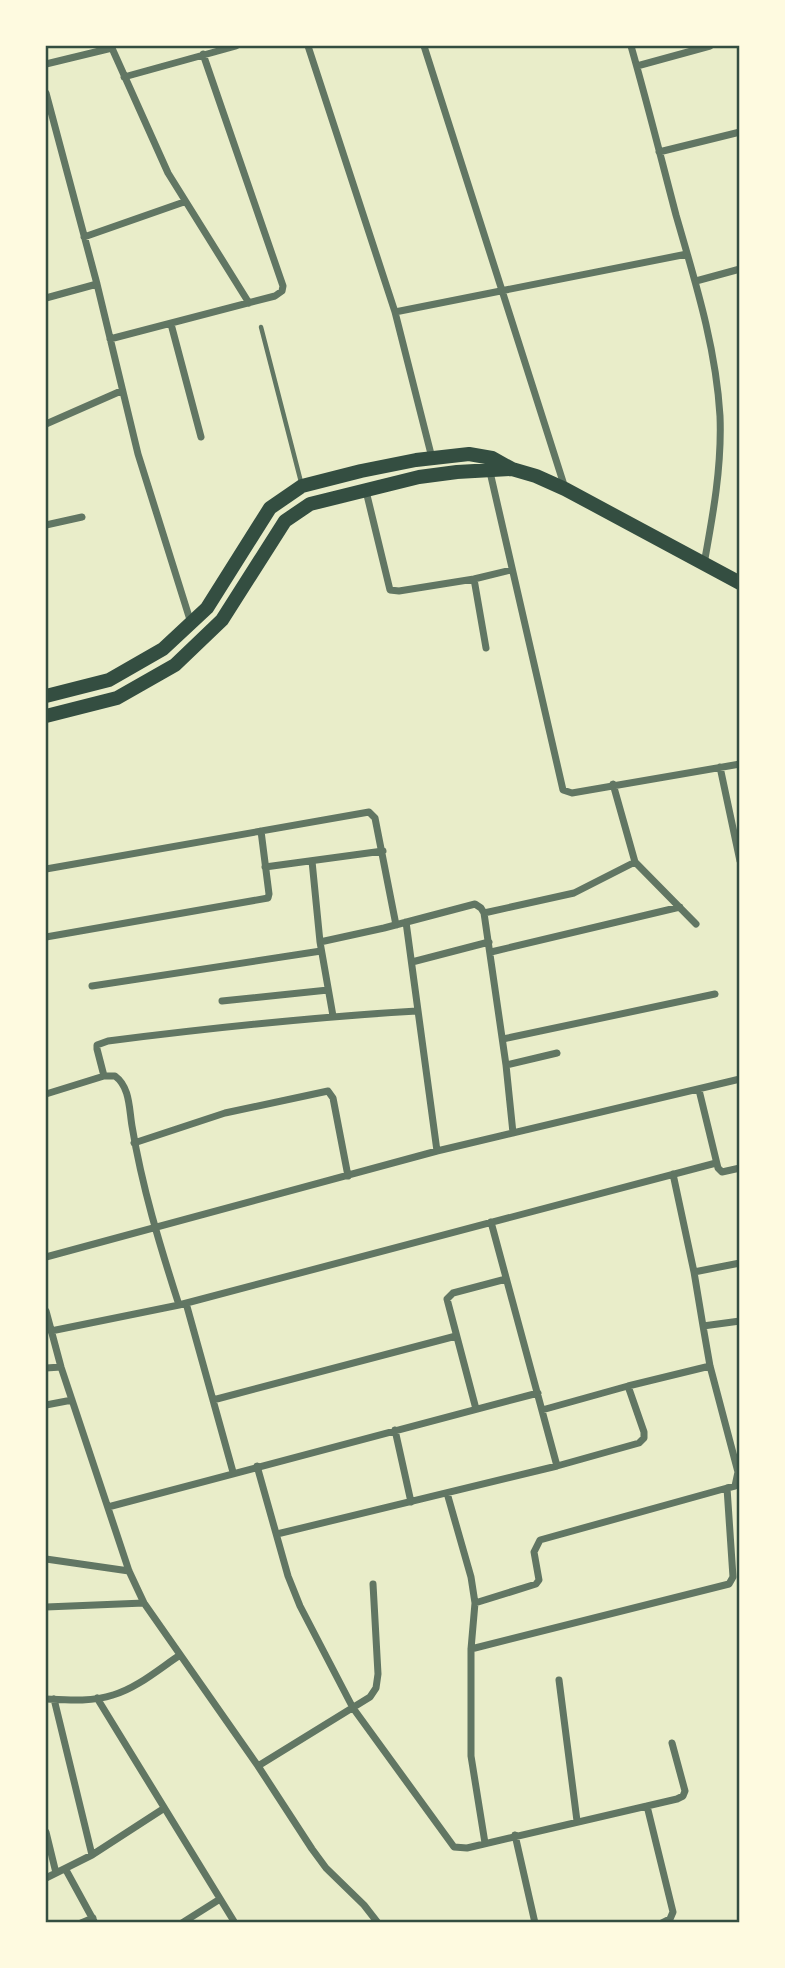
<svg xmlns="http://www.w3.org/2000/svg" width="785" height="1968" viewBox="0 0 785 1968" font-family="'Alegreya Sans',sans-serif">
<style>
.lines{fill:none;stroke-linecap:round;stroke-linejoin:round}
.service{stroke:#617663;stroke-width:4.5}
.minor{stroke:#617663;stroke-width:7}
.trunk{stroke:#344e41;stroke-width:14}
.neatline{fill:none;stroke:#344e41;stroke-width:2.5}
</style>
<rect width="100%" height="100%" fill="#e9edc9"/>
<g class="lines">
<path class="service" d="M261,327l40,155"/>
<path class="minor" d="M111,46l57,127 81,130
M308,46l87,266 37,146
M424,46l141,442
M631,46c16,56 30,112 45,169 19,66 40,132 44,201 2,50 -7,99 -16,148
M46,64l66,-16
M637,66l73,-20
M124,77l112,-31
M46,93l51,191 41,170 53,169
M659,152l81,-20
M84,237l100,-35
M696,281l44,-12
M46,298l51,-14
M395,312l292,-58
M171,324l30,113
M110,339l165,-43 7,-5 1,-5 -80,-232
M46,424l75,-33
M490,472l73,318 9,3 168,-29
M366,491l24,99 9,1 75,-12 37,-9
M46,525l36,-8
M474,579l12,69
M720,767l20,94
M613,784l22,78
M312,861l8,81 13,74
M265,867l118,-16
M46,869l323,-57 6,6 21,107
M484,913l22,152 7,68
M406,922l31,229
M46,937l222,-39 1,-4 -8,-63
M320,942l64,-14 91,-24 6,4 3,5 90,-20 61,-31 61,62
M491,952l189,-45
M412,962l77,-20
M92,986l229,-35
M222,1001l106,-11
M503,1039l212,-45
M506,1065l51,-12
M104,1076l-7,-27v-4l11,-4c103,-13 206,-24 309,-30
M699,1090l19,78 4,4 18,-4
M46,1094l58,-18h11c15,11 14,32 17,50 10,61 28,120 47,179
M134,1143l91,-30 103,-22 5,7 15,78
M673,1174l21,98 46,-9
M491,1222l66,244
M46,1257l391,-106 303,-72
M694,1272l9,54
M186,1303l47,169
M46,1311l15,56 68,204 15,32 114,163 54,83 14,19 38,37 14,18
M51,1331l128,-26 537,-142
M46,1368l15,-1
M213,1400l243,-64
M46,1405l26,-5
M476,1409l-29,-110 6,-6 53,-14
M542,1410l86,-24 82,-20
M395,1430l16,72
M257,1466l31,110 12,30 53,102 101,139 13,1 210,-49 6,-3 2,-5 -13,-48
M447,1493l24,84 4,26 -4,46v107l14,87
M108,1507l430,-114
M277,1534l280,-68 82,-23 5,-5v-6l-16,-46
M46,1559l83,12
M475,1603l61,-19 3,-4 -5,-28 6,-12 187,-52
M46,1607l98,-4
M471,1649l258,-65 4,-7 -6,-89 8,-2 3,-14 -28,-106 -7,-40 37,-5
M559,1680l18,141
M97,1698l138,225
M46,1699c21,1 46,3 67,-4 24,-7 46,-26 67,-40
M54,1699l38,156
M258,1766l112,-69 6,-9 2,-14 -5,-90
M647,1806l26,106 -3,7 -8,4
M46,1832l10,41
M515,1835l20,88
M66,1870l29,53
M46,1878l46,-23 71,-46
M81,1923l12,-5
M182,1923l38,-24"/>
<path class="trunk" d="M46,696l63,-16 54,-31 44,-41 63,-100 32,-22 59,-15 55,-11 53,-6 23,4 20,11 24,7 29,13 175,94
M46,716l71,-18 58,-33 47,-45 63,-99 25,-17 109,-27 38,-5 55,-3"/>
</g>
<rect width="785" height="1968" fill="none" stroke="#fefae0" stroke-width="94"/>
<rect x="47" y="47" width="691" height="1874" class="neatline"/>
</svg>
